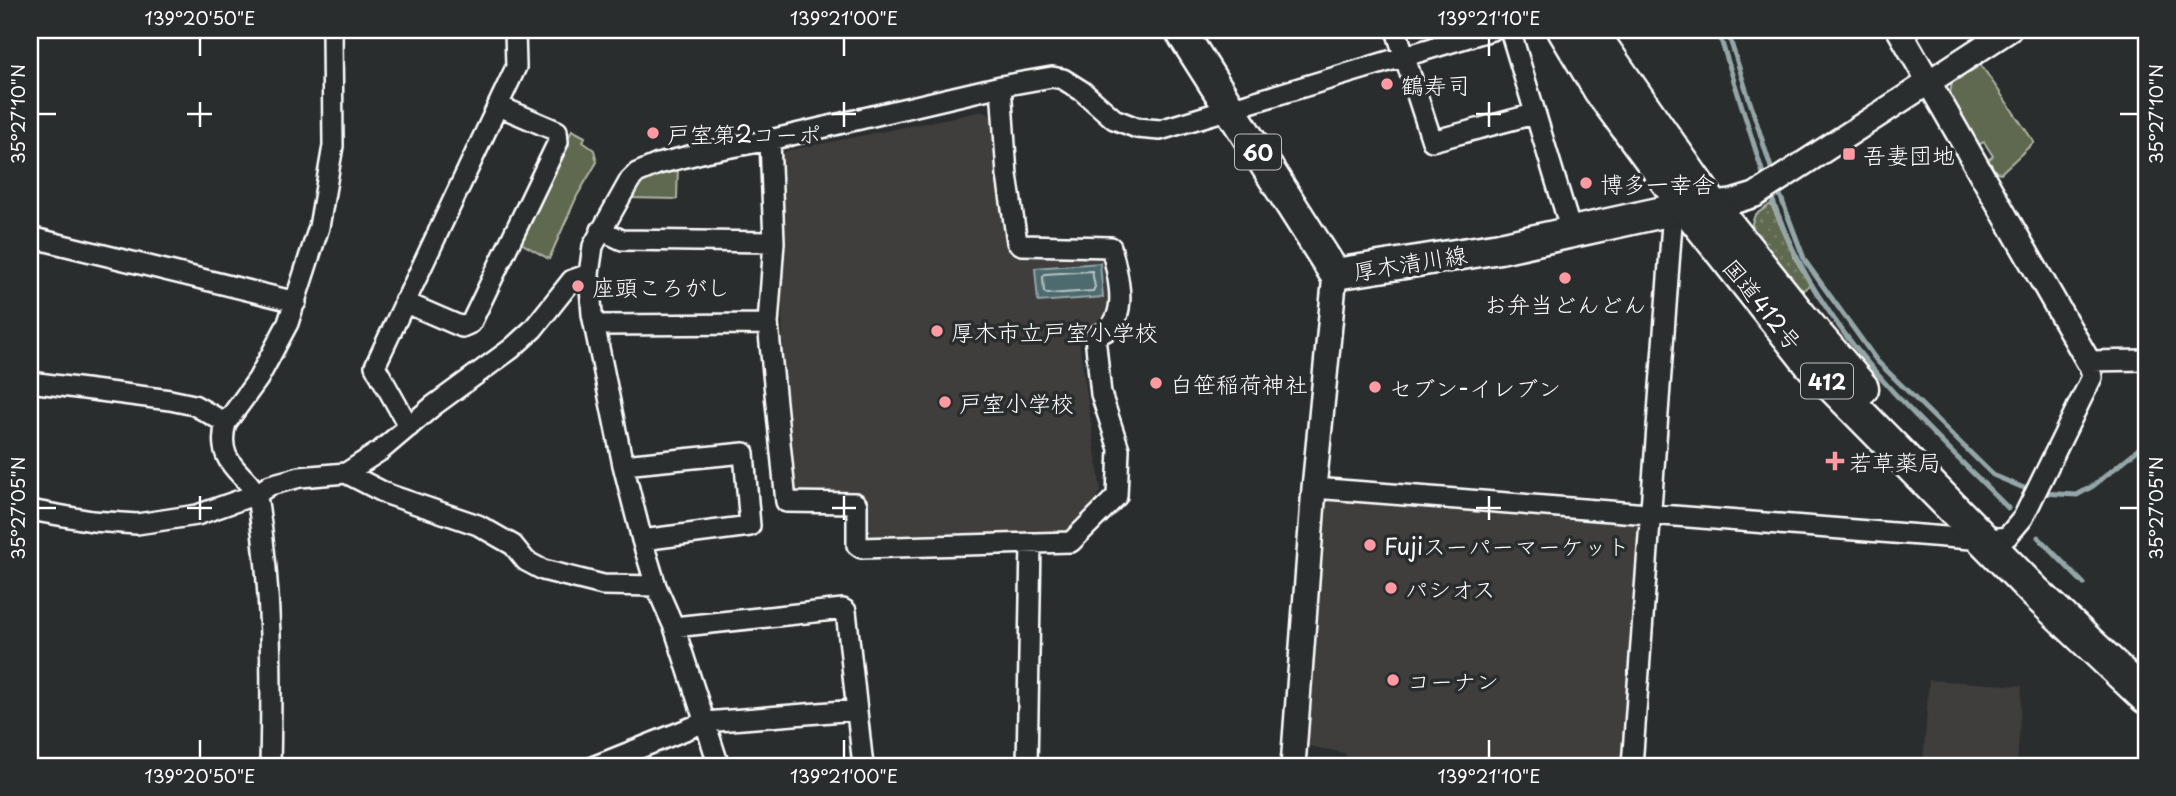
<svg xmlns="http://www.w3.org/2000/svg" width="2176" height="796" viewBox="0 0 2176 796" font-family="'Playpen Sans','Klee One',sans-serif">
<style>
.built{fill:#3f3c3c}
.green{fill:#5f694f;stroke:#afb4a7;stroke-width:2}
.garden{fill:url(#garden-dots);stroke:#afb4a7;stroke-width:2}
.water{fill:#4d6b6e;stroke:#94a6a8;stroke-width:2}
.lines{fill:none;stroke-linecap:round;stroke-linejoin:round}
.shore{stroke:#b8c4c5;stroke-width:2}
.stream{stroke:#94a6a8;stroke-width:5}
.minor-casing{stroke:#fff;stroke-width:24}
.tertiary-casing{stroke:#fff;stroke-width:28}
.primary-casing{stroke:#fff;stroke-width:35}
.trunk-casing{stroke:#fff;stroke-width:37}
.minor{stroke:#2a2d2e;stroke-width:19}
.tertiary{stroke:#2a2d2e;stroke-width:23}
.primary{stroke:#2a2d2e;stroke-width:30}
.trunk{stroke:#2a2d2e;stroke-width:32}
.ticks{fill:none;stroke:#fff;stroke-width:2.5}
.poi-dot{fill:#ff9aa2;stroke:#2a2d2e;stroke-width:2.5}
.labels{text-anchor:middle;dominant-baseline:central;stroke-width:7;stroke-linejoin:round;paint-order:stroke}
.shield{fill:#2a2d2e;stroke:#bfc0c0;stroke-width:2}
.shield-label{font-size:21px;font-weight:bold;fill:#fff}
.poi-label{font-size:23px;fill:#fff;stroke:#2a2d2e;text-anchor:start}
.street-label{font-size:23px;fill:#fff;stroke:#2a2d2e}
.neatline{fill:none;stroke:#fff;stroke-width:2.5}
.ticks-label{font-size:18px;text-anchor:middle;fill:#fff}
</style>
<defs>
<pattern id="garden-dots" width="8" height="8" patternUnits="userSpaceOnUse" patternTransform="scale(1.75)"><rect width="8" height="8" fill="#5f694f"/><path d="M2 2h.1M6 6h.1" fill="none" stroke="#778069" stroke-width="1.8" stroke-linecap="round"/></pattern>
</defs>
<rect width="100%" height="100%" fill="#2a2d2e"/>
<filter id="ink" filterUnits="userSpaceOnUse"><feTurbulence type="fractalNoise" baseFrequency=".0143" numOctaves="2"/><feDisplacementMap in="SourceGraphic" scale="14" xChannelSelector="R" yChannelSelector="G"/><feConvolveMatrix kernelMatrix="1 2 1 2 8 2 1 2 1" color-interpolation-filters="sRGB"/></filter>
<g filter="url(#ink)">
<path class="built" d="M984,111l10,7 5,73 13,60 91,-3 15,43 -13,36 -27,8 23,156 -30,45 -206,3 -1,-41h-66l-7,-4 -10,-113 3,-1 -3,-114 3,-18 -5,-86 6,-11z
M1335,495l309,24 -17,247h-272l-11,-13 -40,-8 23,-246z
M1929,680l93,6 -5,80h-94z"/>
<path class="green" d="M1981,65l53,77 -33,31 -5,-1 -8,-12 5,-4 -9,-14 -6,3 -29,-47 3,-15z
M572,130l13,7 -2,5 11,8 3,12 -20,34 -28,63 -28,-16z
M678,166l-1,33 -50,-1 12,-20z"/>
<path class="garden" d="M1771,204l24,55 15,26 -12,9 -45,-58 -1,-13 3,-8z"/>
<path class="water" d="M1100,263l3,34 -65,5 -3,-34z"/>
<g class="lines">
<path class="shore" d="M1092,271l3,16 -2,4 -45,3 -4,-2 -1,-15 2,-3z"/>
<path class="stream" d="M1718,30l47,150
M1727,30l47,147
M1777,187l28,74 72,100 116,114 38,16
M1770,193c14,39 32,80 56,114 49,75 119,137 182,201
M2041,493l36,2 16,-9 53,-43
M2038,537l46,47"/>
<defs>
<path id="minor" d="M1396,30l36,111 102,-27
M1510,30l61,201
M770,140l4,102 -6,82 18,178 69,1 2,2v40l4,3 210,-6 46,-46 2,-47 -18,-55 -6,-58c38,-11 23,-61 16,-89l-89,-2 -5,-3 -10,-67 -6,-89
M601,230l21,10 152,2
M30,237l266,65
M404,302l58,25 9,-4 87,-181 -1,-11 -58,-25
M596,325l172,-1
M30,382l140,18 24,5 32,18c-13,47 28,50 32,80 14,88 14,175 12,263
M226,423l32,-44 30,-56 31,-96 14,-81 -1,-116
M409,427l-34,-61 141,-299 -1,-37
M623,465l121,-12 6,73 -108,14
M346,473l41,21 91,31 35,20 13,16 17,9 60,15 53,1
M1314,488l670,52 23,-3 16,-19 69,-141 -4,-16 58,-1
M30,510l62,11 45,3 60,-9 60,-21 13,-9 30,-8 46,-4 34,-22 53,-45 78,-57 22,-20 39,-49 17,-6
M674,627l169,-18 3,2 17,155
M595,766l110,-44 151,-12
M719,766l-45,-139 -18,-41 -14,-46 -19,-75 -31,-151 -3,-40 4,-28 37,-66 7,-7 21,-9 47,-12 65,-12 231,-54 51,-9 11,2 19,12 32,28 23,9 23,2 332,-100
M1027,766l4,-223
M1632,766l41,-556"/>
<path id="tertiary" d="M1899,30l189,331
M1698,206l34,-4 23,-7 254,-165
M1293,766l21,-278 21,-214"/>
<path id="primary" d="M1180,30l155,244 165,-26 186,-41"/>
<path id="trunk" d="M1564,30l36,60 86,117 124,156 226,230 110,104
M1590,30l121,174 90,113 61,71"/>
</defs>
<use href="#minor" class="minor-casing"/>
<use href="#tertiary" class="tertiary-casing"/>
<use href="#primary" class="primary-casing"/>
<use href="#trunk" class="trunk-casing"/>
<use href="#minor" class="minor"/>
<use href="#tertiary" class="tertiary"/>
<use href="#primary" class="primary"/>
<use href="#trunk" class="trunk"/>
</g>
</g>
<path class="ticks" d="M200,38v18M844,38v18M1489,38v18M200,102v25M844,102v25M1489,102v25M38,114h18M187,114h25M832,114h24M1476,114h25M2120,114h18M200,496v24M844,496v24M1489,496v24M38,508h18M187,508h25M832,508h24M1476,508h25M2120,508h18M200,740v18M844,740v18M1489,740v18"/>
<g class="poi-dot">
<circle cx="1387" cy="84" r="7"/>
<circle cx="653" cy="133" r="7"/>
<rect x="1842" y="147" width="14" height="14" rx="3.5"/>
<circle cx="1586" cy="183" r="7"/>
<circle cx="1565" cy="278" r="7"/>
<circle cx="578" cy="286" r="7"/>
<circle cx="937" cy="331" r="7"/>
<circle cx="1156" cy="383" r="7"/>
<circle cx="1375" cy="387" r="7"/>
<circle cx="945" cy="402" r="7"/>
<path d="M1831.5 450.5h7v7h7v7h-7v7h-7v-7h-7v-7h7z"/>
<circle cx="1370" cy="545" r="7"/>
<circle cx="1391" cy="588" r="7"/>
<circle cx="1393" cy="680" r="7"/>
</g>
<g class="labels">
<g class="shield">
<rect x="1235" y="134.5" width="46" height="35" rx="5"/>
<rect x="1801" y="363.5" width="52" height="35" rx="5"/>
</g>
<g class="shield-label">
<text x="1258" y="152">60</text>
<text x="1827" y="381">412</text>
</g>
<g class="poi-label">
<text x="1401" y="84">鶴寿司</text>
<text x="667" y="133">戸室第2コーポ</text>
<text x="1863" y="154">吾妻団地</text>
<text x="1600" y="183">博多一幸舎</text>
<text x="592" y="286">座頭ころがし</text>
<text x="1565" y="303" text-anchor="middle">お弁当どんどん</text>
<text x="951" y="331">厚木市立戸室小学校</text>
<text x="1170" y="383">白笹稲荷神社</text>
<text x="1389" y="387">セブン-イレブン</text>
<text x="959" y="402">戸室小学校</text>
<text x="1849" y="461">若草薬局</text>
<text x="1384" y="545">Fujiスーパーマーケット</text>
<text x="1405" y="588">パシオス</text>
<text x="1407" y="680">コーナン</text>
</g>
<g class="street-label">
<text transform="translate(1410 262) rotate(-9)">厚木清川線</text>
<text transform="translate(1763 304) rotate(51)">国道412号</text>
</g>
</g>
<rect width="2176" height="796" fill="none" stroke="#2a2d2e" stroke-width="77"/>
<rect x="38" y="38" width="2100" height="720" class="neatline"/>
<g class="ticks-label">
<text x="200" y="25">139°20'50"E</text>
<text x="844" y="25">139°21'00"E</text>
<text x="1489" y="25">139°21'10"E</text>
<text transform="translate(19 114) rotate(-90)" y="6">35°27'10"N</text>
<text transform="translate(2157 114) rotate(-90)" y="6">35°27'10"N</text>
<text transform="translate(19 508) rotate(-90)" y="6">35°27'05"N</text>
<text transform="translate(2157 508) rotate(-90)" y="6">35°27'05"N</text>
<text x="200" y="783">139°20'50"E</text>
<text x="844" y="783">139°21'00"E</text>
<text x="1489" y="783">139°21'10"E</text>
</g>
</svg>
